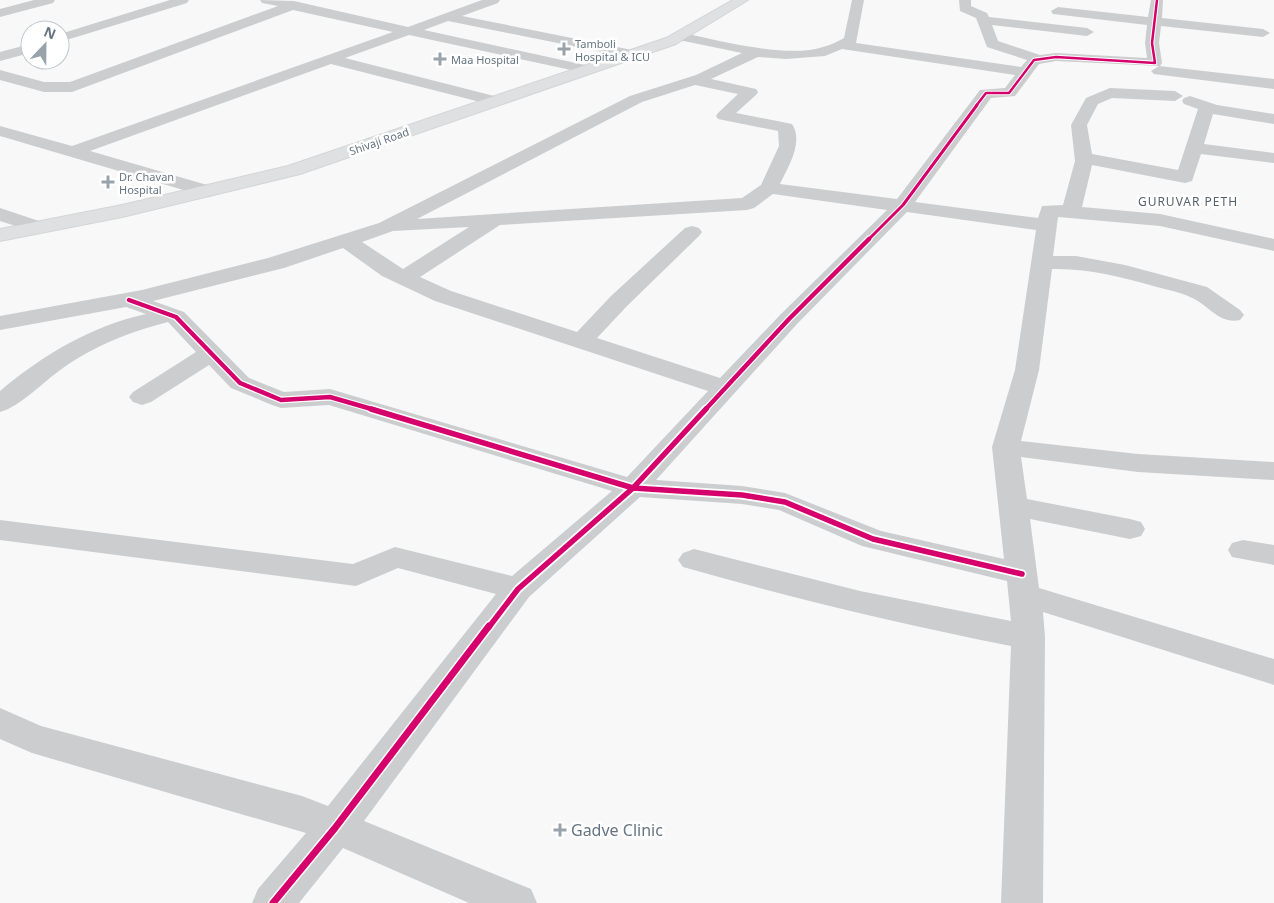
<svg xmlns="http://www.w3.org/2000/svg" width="1274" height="903" viewBox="0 0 1274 903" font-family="'Noto Sans',sans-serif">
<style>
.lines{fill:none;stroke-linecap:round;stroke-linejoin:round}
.major-casing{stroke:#d4d5d6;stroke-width:2}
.minor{fill:#cbcdce;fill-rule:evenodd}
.major{fill:#dfe0e1;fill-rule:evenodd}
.cycleway-far4-casing{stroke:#fff;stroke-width:4.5}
.cycleway-far3-casing{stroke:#fff;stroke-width:5}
.cycleway-far2-casing{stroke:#fff;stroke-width:7}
.cycleway-far1-casing{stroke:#fff;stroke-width:9}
.cycleway-casing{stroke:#fff;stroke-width:10}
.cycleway-far4{stroke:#d6006c;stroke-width:2.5}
.cycleway-far3{stroke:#d6006c;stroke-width:3}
.cycleway-far2{stroke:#d6006c;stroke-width:4.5}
.cycleway-far1{stroke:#d6006c;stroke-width:5.5}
.cycleway{stroke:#d6006c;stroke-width:7}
.poi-dot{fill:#99a3ab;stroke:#fff;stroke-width:2}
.labels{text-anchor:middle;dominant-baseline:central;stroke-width:5;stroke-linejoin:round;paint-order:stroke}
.far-poi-label{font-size:11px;fill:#667581;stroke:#fff;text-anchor:start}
.far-street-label{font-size:11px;fill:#667581;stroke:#fff}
.far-neighbourhood-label{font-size:12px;letter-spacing:1px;fill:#57636c;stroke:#fff}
.near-poi-label{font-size:16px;fill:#667581;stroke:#fff;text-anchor:start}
</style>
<rect width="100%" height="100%" fill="#f8f8f8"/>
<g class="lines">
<defs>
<path id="major" d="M733,0h15l-72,44 -376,130 -178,43 -122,24v-12l122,-24 166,-39 378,-128z"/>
</defs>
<use href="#major" class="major-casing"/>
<path class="minor" d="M34,0h21l-2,3 -53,14v-8z
M170,0h19l-2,3 -127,39v-8z
M260,0l34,1 114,26 74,-27h18l-2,3 -36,13 170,34 7,4 -7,4 -184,-37 -24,9 161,35 7,4 -7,4 -176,-38 -64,23 157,40 2,3 -2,3 -6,2 -165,-42 -241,87 124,36 2,4 -2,4 -7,2 -207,-61v-10l72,20 321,-114 -100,-22 -221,82h-28l-44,-12v-10l44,12h26l208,-76 -16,-3z
M852,0h12l-8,43 165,24 6,-7 -40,-13 -11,-29 -16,-7 -1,-11h12v6l16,7 2,4 98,11 7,4 -7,4 -95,-11 6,16 42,14 16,-2 91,5 -2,-15 2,-18 -94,-11 -2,-3 7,-4 90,10 3,-17h12l-1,18 101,11 7,4 -7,4 -102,-11 -2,17 3,20 -2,3 -104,-5 -17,3 -24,32 -24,2 -76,104 123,16 4,-12 21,-1 12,-44 -4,-36 15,-27 24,-10 65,3 8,5 -8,5 -63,-3 -14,6 -11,21 5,29 86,16 20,-61 -14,-5 -2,-3 2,-3 6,-2 27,9 57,9v10l-61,-10 -9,30 70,9v10l-73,-9 -9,27 -7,2 -93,-18 -10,42 78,7 114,25v12l-114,-25 -102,-9 -5,39h23l49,9 82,22 33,23 4,5 -4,5c-21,5 -32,-16 -50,-23 -10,-5 -22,-7 -33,-10 -35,-10 -69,-19 -105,-18l-13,101 -18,71 117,13 136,8v18l-136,-8 -117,-15 6,42 103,20 11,3 4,7 -4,7 -11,3 -100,-20 9,69 235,71v26l-231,-73 2,25 -2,266h-42l10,-257c-111,-22 -220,-48 -328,-79l-5,-7 5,-7 11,-4 166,42 151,30 -4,-40 -145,-35 -83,-36 -37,-6 -102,-7 -111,100 -165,224 167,68 6,14h-68l-126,-55 -44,55h-47l6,-14 48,-56 -274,-80 -32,-14v-31l41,18 261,70 26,10 168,-212 -98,-26 -42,18 -356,-46v-20l353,44 42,-17 117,29 100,-85 -283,-86 -48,3 -9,-3 -41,-17 -22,-23 -58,37 -9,3 -9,-3 -4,-5 4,-5 63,-40 -28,-30c-39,10 -72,23 -105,46 -18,12 -43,39 -63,44v-21c43,-36 91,-65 146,-77l-20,-7 -126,23v-14l142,-26 126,-32 111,-35 251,-127 66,-21 46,-22 -68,-14 -2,-3 2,-3 5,-1c38,8 108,27 144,15 8,-2 15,-6 21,-9zM842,49l173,26 -10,13 -25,2 -83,109 -117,-15c8,-17 24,-42 12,-60l-56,-11 20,-18 2,-3 -2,-3 -45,-10 47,-22 28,2 39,-3zM695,85l43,9 -20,19 -2,3 2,3 60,12 1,15 -18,39 -19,13 -325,21 225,-117zM773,194l114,16 -106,104 -61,64 -123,-40 30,-32 72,-70 3,-4 -3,-4 -7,-2 -7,2 -74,68 -34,36 -126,-41 -31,-14 80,-52 247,-15 7,-2zM907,212l129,18 -21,140 -23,77 12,112 -123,-28 -96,-38 -43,-7 -86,-6 141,-156zM469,227l-66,42 -41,-27 31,-11zM343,248l39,28 53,25 273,90 -81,86 -297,-88 -46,3 -35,-14 -65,-66 -31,-11 131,-33z
M30,44v9l-30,8v-9z
M1159,66l115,13v10l-120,-15 -3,-3z
M0,208l45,15 3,4 -3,4 -7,2 -38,-12z
M1243,540l31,5v20l-42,-8 -4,-7 4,-7z"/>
<use href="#major" class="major"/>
<defs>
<path id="cycleway-far4" d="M976,106l10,-13h23l25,-33 22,-3 99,6 -3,-20 5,-43"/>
<path id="cycleway-far3" d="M868,240l35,-35 74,-100"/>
<path id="cycleway-far2" d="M129,300l47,17 64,66 41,17 49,-3 45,13
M705,410l84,-91 80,-80"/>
<path id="cycleway-far1" d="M371,409l262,79 109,7 43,7 88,37 149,35
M489,627l29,-38 115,-101 73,-79"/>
<path id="cycleway" d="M273,903l62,-75 154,-202"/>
</defs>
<use href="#cycleway-far4" class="cycleway-far4-casing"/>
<use href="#cycleway-far3" class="cycleway-far3-casing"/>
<use href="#cycleway-far2" class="cycleway-far2-casing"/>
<use href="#cycleway-far1" class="cycleway-far1-casing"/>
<use href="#cycleway" class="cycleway-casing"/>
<use href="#cycleway-far4" class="cycleway-far4"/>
<use href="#cycleway-far3" class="cycleway-far3"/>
<use href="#cycleway-far2" class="cycleway-far2"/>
<use href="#cycleway-far1" class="cycleway-far1"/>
<use href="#cycleway" class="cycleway"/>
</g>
<g class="poi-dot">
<path d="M561.5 41.5h5v5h5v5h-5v5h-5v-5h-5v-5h5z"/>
<path d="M437.5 51.5h5v5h5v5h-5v5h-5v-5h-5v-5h5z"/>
<path d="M105.5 174.5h5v5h5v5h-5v5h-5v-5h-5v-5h5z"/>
<path d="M557.5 822.5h5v5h5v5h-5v5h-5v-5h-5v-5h5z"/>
</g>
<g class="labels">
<g class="far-poi-label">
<text x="575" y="43">Tamboli<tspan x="575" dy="13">Hospital &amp; ICU</tspan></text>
<text x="451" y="59">Maa Hospital</text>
<text x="119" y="176">Dr. Chavan<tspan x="119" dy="13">Hospital</tspan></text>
</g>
<g class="far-street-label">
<text transform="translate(379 141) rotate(-19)">Shivaji Road</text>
</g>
<g class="far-neighbourhood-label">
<text x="1188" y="201">GURUVAR PETH</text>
</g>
<g class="near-poi-label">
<text x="571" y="830">Gadve Clinic</text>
</g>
</g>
<g transform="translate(45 45) rotate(22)"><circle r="24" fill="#ffffff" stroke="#c2c8cd"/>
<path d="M0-4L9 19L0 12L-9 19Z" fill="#99a3ab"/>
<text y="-8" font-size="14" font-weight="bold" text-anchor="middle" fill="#667581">N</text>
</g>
</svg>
